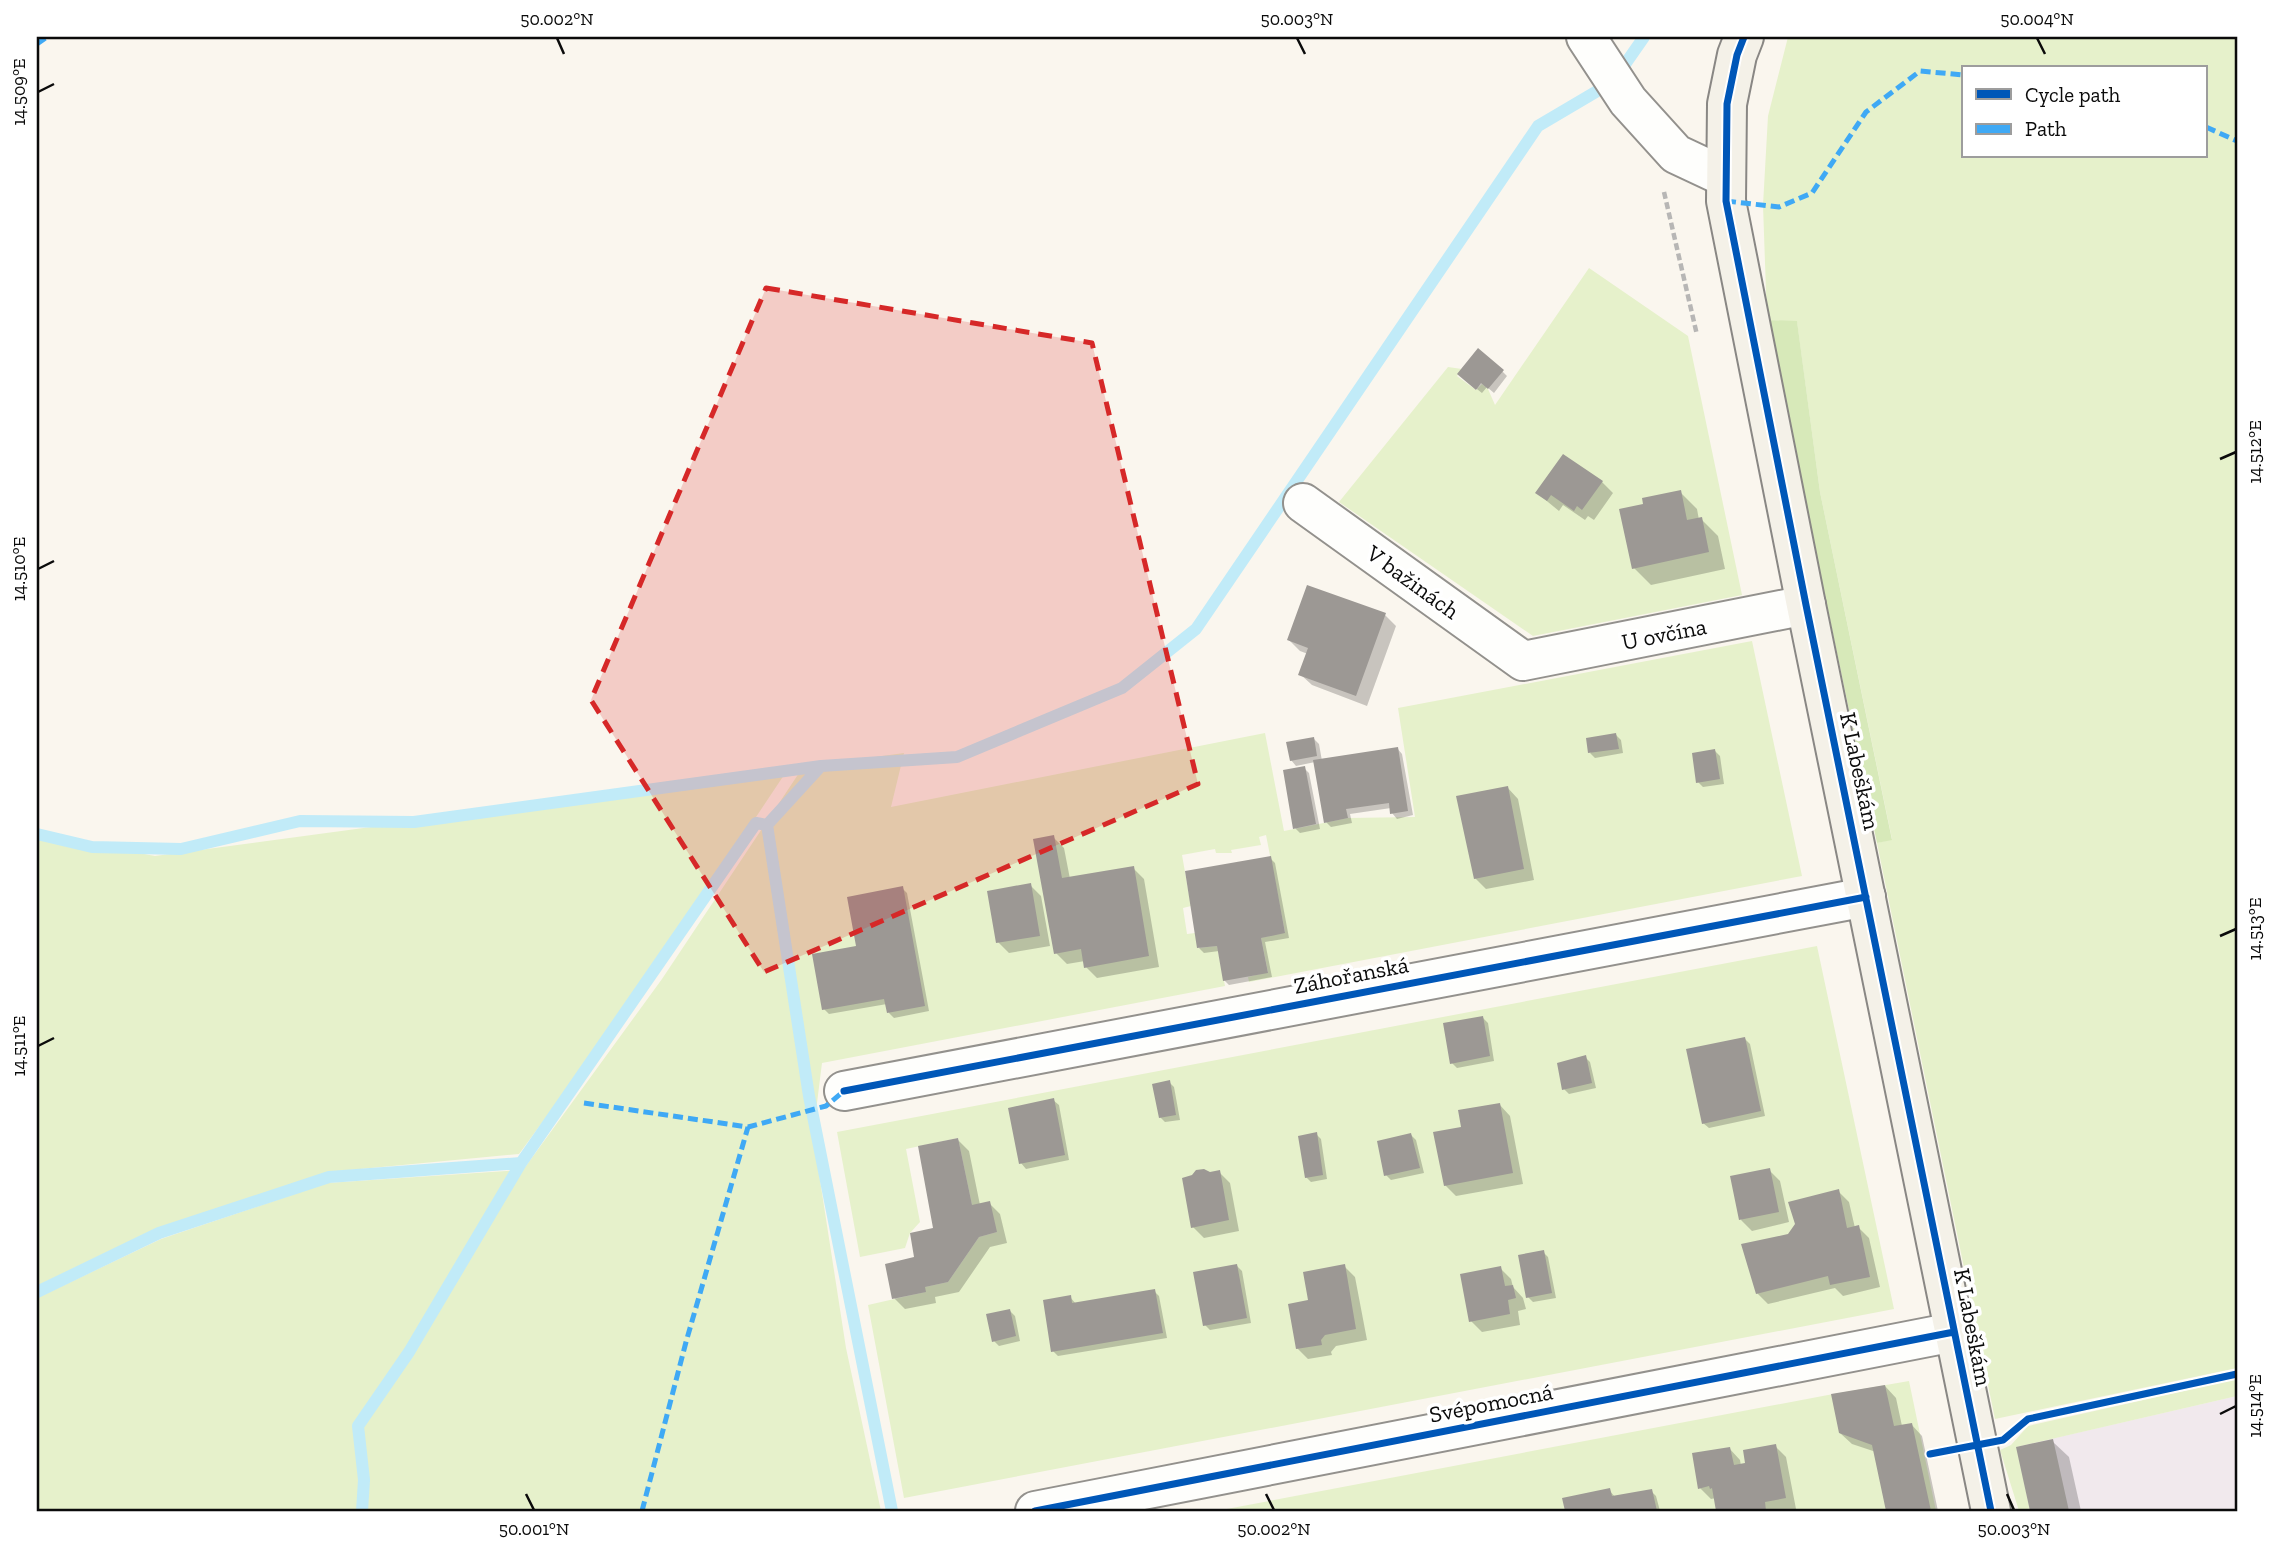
<svg xmlns="http://www.w3.org/2000/svg" width="2274" height="1548" viewBox="0 0 2274 1548" font-family="'Zilla Slab',serif">
<style>
.industrial{fill:#f1e9ed}
.green{fill:#e6f1cb;fill-rule:evenodd}
.forest{fill:#d7e9b9}
.shadow{fill:#0003}
.lines{fill:none;stroke-linecap:round;stroke-linejoin:round}
.stream{stroke:#c1ebf8;stroke-width:12}
.building{fill:#9c9894}
.street-casing{stroke:#93918d;stroke-width:42}
.secondary-casing{stroke:#898784;stroke-width:42}
.path{stroke:#b7b6b5;stroke-width:4.5;stroke-dasharray:7 3.5;stroke-linecap:butt}
.street{stroke:#fefefc;stroke-width:38}
.secondary{stroke:#f4f1e8;stroke-width:38}
.quiet{stroke:#3fa9f5;stroke-width:5;stroke-dasharray:10 5;stroke-linecap:butt}
.cycleway-casing{stroke:#fff;stroke-width:11}
.cycleway{stroke:#0057b8;stroke-width:7}
.marked{fill:#d62828;fill-opacity:0.2;stroke:#d62828;stroke-width:5;stroke-dasharray:14 9;stroke-linejoin:round}
.ticks{fill:none;stroke:#0b0b0b;stroke-width:2.5}
.labels{text-anchor:middle;dominant-baseline:central;stroke-width:7;stroke-linejoin:round;paint-order:stroke}
.street-label{font-size:23px;fill:#0b0b0b;stroke:#fff}
.neatline{fill:none;stroke:#0b0b0b;stroke-width:2.5}
.ticks-label{font-size:18px;text-anchor:middle;fill:#0b0b0b}
</style>
<rect width="100%" height="100%" fill="#faf6ee"/>
<path class="industrial" d="M2237,1396v115h-207l-14,-64z"/>
<path class="green" d="M1788,37h449v1331l-242,51 -118,-576 15,-4 -72,-347 -23,-170 -30,-2 -4,-115 5,-89zM1964,68h242v88h-242z
M1589,268l99,68 54,259 -209,41 -194,-134 109,-135 14,2 -5,7 19,14 6,-6 6,5 7,16z
M1752,641l50,235 -553,106 -1,-5 20,-5 -7,-34 24,-6 -19,-97 -7,2 2,8 -30,5 1,3h-16l-1,-4 -33,6 9,51 -8,2 4,26 8,-1 3,15 19,-2 8,40 -403,77 -9,72 33,213 35,163h-844v-213l124,-59 166,-56 196,-13 139,-191 141,-212 101,-14 -13,54 374,-74 19,98 64,-13 67,-1 -17,-109z
M790,766l-136,204 -135,184 -190,18 -174,57 -118,57v-452l118,22 482,-65z
M1817,946l77,363 -990,189 -36,-193 57,-13v-5l23,-5 31,-45 18,-5 -25,-27 -14,-67 -52,11 14,73 -10,11 -5,15 -45,9 -23,-125z
M2237,1379v17l-220,51 13,64h-11l-19,-61 11,-5 17,-19z
M1909,1381l27,130h-720l612,-116z"/>
<path class="forest" d="M1767,320l30,1 23,171 72,348 -15,3z"/>
<path class="shadow" d="M1502,371l5,5 -13,17 -7,-6 -5,6 -18,-14z
M1602,482l11,11 -19,27 -6,-4 -3,4 -22,-15 -4,6 -22,-18z
M1680,492l17,17 2,11 2,-1 17,17 7,33 -74,16 -17,-17z
M1385,615l11,11 -29,80 -55,-21 -12,-11 8,-20 -8,-3 -11,-11z
M1616,735l5,5 2,13 -28,5 -5,-5z
M1314,739l5,5 3,17 75,-13 5,6 11,61 -16,4 -5,-6 -1,-5 -41,6 2,9 -21,4 -5,-5 -11,-60 -19,4 -5,-6z
M1715,751l5,5 4,28 -21,3 -5,-5z
M1304,768l5,5 11,56 -20,4 -5,-5z
M1507,787l11,12 16,81 -48,9 -11,-11z
M1053,837l11,11 6,31 63,-11 11,11 15,88 -62,11 -11,-11 -1,-6 -18,3 -11,-11z
M1270,858l5,5 14,75 -24,4 7,35 -43,8 -5,-5 -5,-29 -15,2 -5,-5z
M1030,885l11,11 9,50 -41,7 -11,-11z
M902,888l5,5 22,118 -35,7 -5,-5 -2,-9 -58,10 -5,-5 34,-62z
M1483,1018l5,5 6,38 -37,7 -5,-5z
M1745,1039l5,5 15,72 -56,12 -6,-5z
M1585,1057l5,5 6,26 -27,6 -5,-5z
M1169,1082l5,5 6,33 -15,2 -5,-5z
M1053,1100l6,5 10,55 -43,9 -5,-6z
M1499,1104l11,12 13,68 -67,12 -11,-11 18,-57z
M1316,1134l5,5 6,40 -16,3 -5,-5z
M1411,1135l5,5 8,33 -33,7 -5,-5z
M958,1140l11,11 11,54 9,-2 11,11 7,29 -17,4 -31,45 -24,5 1,6 -31,6 -11,-11 41,-69z
M1769,1170l11,11 9,41 -37,9 -11,-11z
M1219,1172l11,11 9,48 -35,7 -11,-11 16,-53z
M1838,1191l11,11 6,26 3,-1 11,11 11,49 -37,9 -8,-8 -67,16 -11,-11 32,-57 7,-11z
M1543,1252l5,5 8,41 -23,4 -5,-5z
M1237,1266l5,5 9,52 -41,7 -5,-5z
M1344,1266l11,11 12,63 -31,6 -5,6 1,3 -24,4 -11,-11 13,-47z
M1500,1268l11,11 2,8 10,11 3,11 -8,2 2,14 -38,7 -11,-11z
M1154,1291l5,5 8,42 -109,18 -5,-5 17,-54 6,7z
M1010,1311l5,5 5,25 -21,5 -5,-5z
M1885,1386l11,12 6,28 9,-2 11,12 16,75h-50l-12,-59 -24,-8 -12,-11z
M2052,1441l17,16 12,54h-49l-14,-63z
M1775,1446l11,11 10,52 -15,2h-63l-2,-13 -5,1 -11,-11 29,-40 11,12 1,6z
M1609,1490l6,7 36,-6 5,5 4,15h-94l-2,-11z"/>
<g class="lines">
<path class="stream" d="M1621,70l23,-33
M37,834l55,13 89,2 119,-28 114,1 407,-56
M37,1292l122,-59 170,-56 192,-14
M362,1511l2,-31 -6,-54 51,-74 112,-189 235,-340 11,2
M892,1511l-83,-415 -42,-271 54,-59 136,-9 165,-69 74,-59 342,-503 61,-36"/>
</g>
<path class="building" d="M1478,348l26,22 -16,19 -7,-6 -5,7 -19,-16z
M1563,454l40,27 -21,29 -5,-4 -3,5 -23,-16 -4,6 -12,-8z
M1681,490l6,30 15,-3 7,35 -77,17 -13,-60 24,-5 -1,-6z
M1307,585l79,28 -30,83 -58,-21 10,-27 -21,-8z
M1616,733l3,16 -31,4 -2,-15z
M1314,737l3,19 -27,5 -4,-19z
M1398,747l10,64 -18,3 -1,-11 -43,6 2,9 -24,5 -11,-63z
M1715,749l5,30 -24,4 -4,-30z
M1305,766l11,58 -23,5 -10,-59z
M1508,786l16,83 -50,10 -18,-83z
M1054,835l8,43 72,-12 15,90 -65,12 -3,-19 -27,5 -21,-115z
M1271,856l14,77 -24,5 7,35 -45,8 -6,-35 -20,2 -12,-77z
M1031,883l9,53 -44,7 -9,-52z
M903,886l22,120 -38,7 -3,-14 -62,11 -10,-56 44,-8 -9,-49z
M1483,1016l7,40 -40,8 -7,-41z
M1745,1037l16,74 -59,13 -16,-75z
M1586,1055l6,28 -30,7 -5,-27z
M1170,1080l6,35 -17,3 -7,-34z
M1054,1098l11,57 -46,9 -11,-56z
M1500,1103l13,70 -69,13 -11,-54 28,-5 -3,-17z
M1317,1132l6,43 -18,3 -7,-42z
M1411,1133l9,35 -36,8 -7,-35z
M958,1138l14,67 18,-4 7,31 -18,5 -31,45 -23,5 1,5 -34,7 -7,-35 29,-7 -4,-24 23,-5 -15,-82z
M1770,1168l9,44 -40,8 -9,-44z
M1204,1169l6,3 10,-2 9,50 -38,8 -9,-50 10,-3 4,-5z
M1839,1189l8,39 12,-3 11,52 -40,8 -2,-9 -72,18 -15,-50 47,-10 7,-10 -7,-22z
M1544,1250l8,43 -26,5 -8,-43z
M1237,1264l10,54 -44,8 -10,-54z
M1345,1264l11,65 -31,6 -4,5 1,5 -26,4 -8,-45 20,-4 -5,-28z
M1501,1266l4,20 8,-1 3,13 -8,2 2,14 -41,8 -9,-48z
M1155,1289l8,44 -112,19 -8,-52 28,-5 1,8z
M1010,1309l6,27 -24,6 -6,-28z
M1885,1385l9,41 18,-3 19,88h-45l-14,-66 -33,-12 -8,-39z
M2053,1439l16,72h-39l-14,-64z
M1776,1444l10,54 -21,4 1,9h-50l-4,-23 -2,1 -1,-3 -11,3 -6,-36 38,-6 4,18 11,-2 -2,-13z
M1610,1488l2,8 40,-7 5,22h-92l-3,-13z"/>
<g class="lines">
<defs>
<path id="street" d="M1586,37l42,64 48,53 49,23
M1303,503l220,158 283,-56
M844,1091l1022,-194
M1035,1511l919,-179"/>
<path id="secondary" d="M1744,37l-7,18 -10,49 -1,97 80,404 185,906"/>
</defs>
<use href="#street" class="street-casing"/>
<use href="#secondary" class="secondary-casing"/>
<path class="path" d="M1664,192l33,143"/>
<use href="#street" class="street"/>
<use href="#secondary" class="secondary"/>
<path class="quiet" d="M37,44l10,-7
M2206,127l31,14
M1726,201l53,6 33,-14 54,-81 54,-41 44,4
M584,1103l164,24 78,-21 18,-15
M642,1511l44,-169 62,-215"/>
<defs>
<path id="cycleway" d="M1744,37l-7,18 -10,49 -1,97 80,404 185,906
M844,1091l1022,-194
M1930,1454l73,-14 25,-21 209,-45
M1035,1511l919,-179"/>
</defs>
<use href="#cycleway" class="cycleway-casing"/>
<use href="#cycleway" class="cycleway"/>
</g>
<path class="marked" d="M766,288l326,55 106,441 -434,188 -173,-272z"/>
<path class="ticks" d="M557,38l7,16M1297,38l8,16M2037,38l8,16M38,92l16,-8M2220,459l16,-7M38,569l16,-8M2220,936l16,-7M38,1046l16,-8M2220,1414l16,-8M526,1494l8,16M1266,1494l8,16M2007,1494l7,16"/>
<g class="labels">
<g class="street-label">
<text transform="translate(1413 582) rotate(36)">V bažinách</text>
<text transform="translate(1664 634) rotate(-11)">U ovčína</text>
<text transform="translate(1860 771) rotate(78)">K Labeškám</text>
<text transform="translate(1351 975) rotate(-11)">Záhořanská</text>
<text transform="translate(1973 1327) rotate(79)">K Labeškám</text>
<text transform="translate(1491 1403) rotate(-11)">Svépomocná</text>
</g>
</g>
<rect width="2274" height="1548" fill="none" stroke="#ffffff" stroke-width="77"/>
<rect x="1962" y="66" width="245" height="91" fill="#ffffff" stroke="#9d9d9d" stroke-width="2"/>
<rect x="1976" y="89" width="35" height="10" fill="#0057b8" stroke="#9d9d9d" stroke-width="2"/>
<text x="2025" y="102" font-size="21" fill="#0b0b0b">Cycle path</text>
<rect x="1976" y="124" width="35" height="10" fill="#3fa9f5" stroke="#9d9d9d" stroke-width="2"/>
<text x="2025" y="136" font-size="21" fill="#0b0b0b">Path</text>
<rect x="38" y="38" width="2198" height="1472" class="neatline"/>
<g class="ticks-label">
<text x="557" y="25">50.002°N</text>
<text x="1297" y="25">50.003°N</text>
<text x="2037" y="25">50.004°N</text>
<text transform="translate(19 92) rotate(-90)" y="6">14.509°E</text>
<text transform="translate(2255 452) rotate(-90)" y="6">14.512°E</text>
<text transform="translate(19 569) rotate(-90)" y="6">14.510°E</text>
<text transform="translate(2255 929) rotate(-90)" y="6">14.513°E</text>
<text transform="translate(19 1046) rotate(-90)" y="6">14.511°E</text>
<text transform="translate(2255 1406) rotate(-90)" y="6">14.514°E</text>
<text x="534" y="1535">50.001°N</text>
<text x="1274" y="1535">50.002°N</text>
<text x="2014" y="1535">50.003°N</text>
</g>
</svg>
